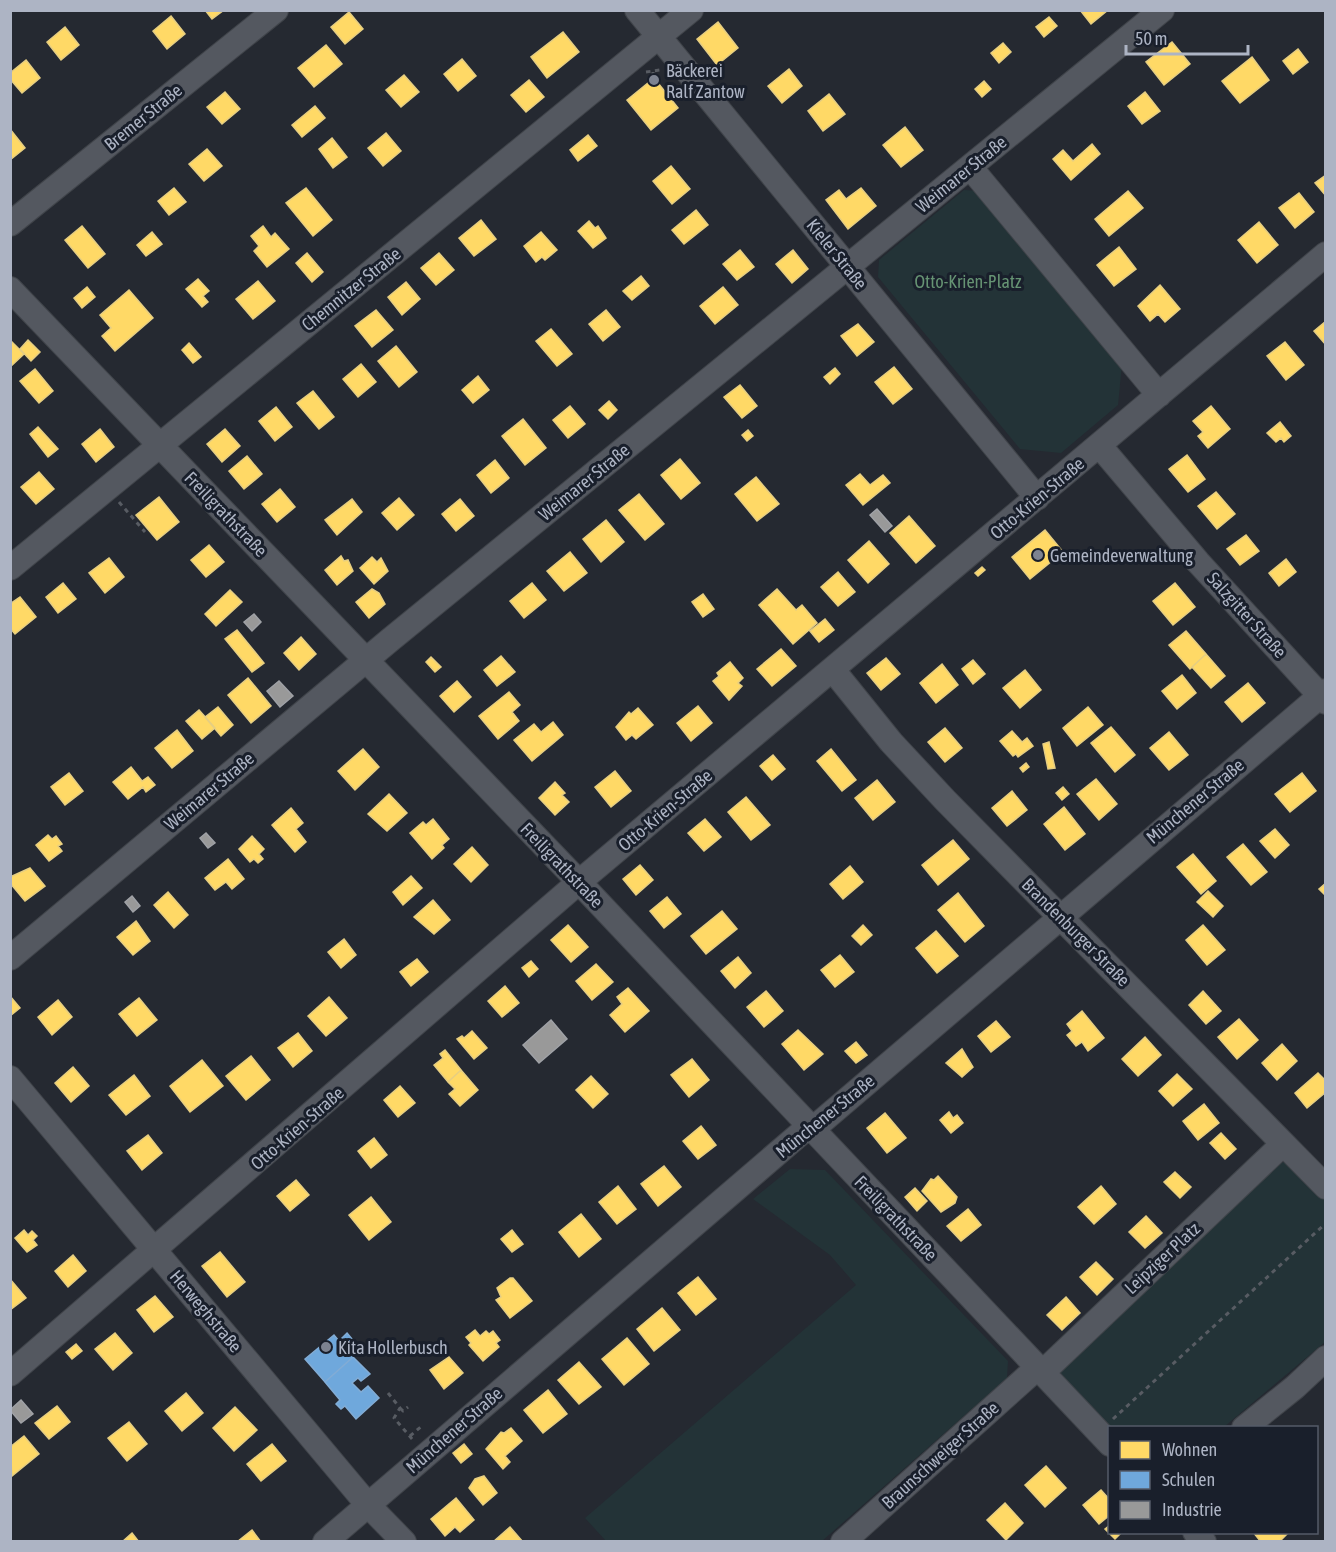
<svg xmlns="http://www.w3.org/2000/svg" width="1336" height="1552" viewBox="0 0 1336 1552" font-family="'Asap Condensed',sans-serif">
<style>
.green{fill:#233337}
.homes{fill:#ffd966;stroke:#e6ce82;stroke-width:1.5}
.schools{fill:#6fa8dc;stroke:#82acd5;stroke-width:1.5}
.industry{fill:#999;stroke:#9fa1a6;stroke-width:1.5}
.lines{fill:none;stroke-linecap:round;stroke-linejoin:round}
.minor-casing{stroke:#40444a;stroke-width:26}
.path{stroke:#585c63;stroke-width:3;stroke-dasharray:4.5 4.5;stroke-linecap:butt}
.minor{stroke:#545860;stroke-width:24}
.poi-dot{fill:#7d8391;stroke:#191f2b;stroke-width:2}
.labels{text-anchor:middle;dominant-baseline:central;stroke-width:6;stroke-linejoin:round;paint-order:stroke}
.poi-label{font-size:18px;fill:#adb4c4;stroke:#191f2b;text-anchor:start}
.street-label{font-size:18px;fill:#adb4c4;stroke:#191f2b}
.park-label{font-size:18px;fill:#669373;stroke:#191f2b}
</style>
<rect width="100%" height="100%" fill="#252931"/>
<path class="green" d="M964,190l17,1 141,173 -4,41 -57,48 -41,-4 -142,-172 1,-17z
M1284,1162l10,4 31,32v144l-101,85 -114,1 -50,-50 1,-13 213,-198z
M790,1169l35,1 183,191 -1,17 -185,163h-216l-21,-23 271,-233 -26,-30 -77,-56z"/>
<path class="homes" d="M205,10h19l-12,9z
M1080,10h28l-17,14z
M349,12l14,17 -18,15 -14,-17z
M171,16l14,18 -18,15 -14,-18z
M1049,17l8,9 -13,11 -8,-10z
M718,22l20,26 -21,17 -20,-26z
M65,27l14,18 -18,15 -14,-18z
M563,32l16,20 -32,26 -16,-21z
M1172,42l18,22 -26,21 -18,-23z
M1003,43l8,9 -12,11 -8,-10z
M326,45l16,19 -28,23 -16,-19z
M1298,49l10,13 -15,12 -10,-13z
M1252,57l17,23 -29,23 -18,-22z
M462,59l14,17 -18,15 -14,-17z
M26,60l14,18 -18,15 -12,-14v-6z
M789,69l13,17 -20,17 -14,-17z
M404,75l15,17 -18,15 -15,-17z
M654,78l24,30 -27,22 -24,-30z
M529,80l15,17 -18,15 -15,-17z
M984,81l7,8 -9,8 -7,-8z
M225,92l15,17 -18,15 -15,-17z
M1145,92l15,19 -18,13 -14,-18z
M829,94l16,20 -22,17 -15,-20z
M315,106l10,12 -23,19 -10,-12z
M905,127l18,23 -22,17 -18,-22z
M10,129l15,19 -15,12z
M386,133l15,18 -18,15 -15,-18z
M588,135l9,11 -19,15 -8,-11z
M332,138l15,19 -14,11 -14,-19z
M1092,144l8,10 -29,26 -18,-21 10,-9 10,11z
M207,149l15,17 -18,15 -15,-17z
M671,166l19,23 -18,15 -19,-23z
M1326,175v21l-11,-13z
M174,188l12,14 -17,13 -11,-14z
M306,188l26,32 -19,16 -27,-33z
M861,188l15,18 -28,23 -22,-29 13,-10 7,9z
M1128,191l15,17 -34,28 -14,-17z
M1299,193l15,19 -19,16 -16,-20z
M696,210l12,15 -24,19 -12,-14z
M481,220l15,19 -22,17 -15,-18z
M589,221l6,7 3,-2 8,12 -13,10 -15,-17z
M1259,222l19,23 -21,18 -19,-23z
M82,226l23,28 -17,14 -23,-28z
M263,226l8,11 4,-4 14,16 -22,18 -13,-16 5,-5 -8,-10z
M152,232l10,12 -16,12 -9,-11z
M541,232l16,18 -12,10 -3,-3 -6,5 -12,-16z
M1119,247l17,22 -22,17 -17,-21z
M740,250l14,17 -17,13 -14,-16z
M793,250l15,19 -16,14 -16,-19z
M307,253l16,19 -11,10 -16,-19z
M439,253l15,17 -18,15 -15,-17z
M641,276l8,10 -17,14 -9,-9z
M198,279l11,12 -6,5 5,6 -6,5 -16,-18z
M258,281l17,20 -22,18 -17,-20z
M406,282l14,17 -18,16 -14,-18z
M1160,285l20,24 -15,13 -7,-8 -8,7 -12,-15z
M87,287l8,10 -13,11 -8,-10z
M723,287l15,18 -23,19 -15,-18z
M129,290l24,28 -38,33 -13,-15 9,-8 -11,-13z
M376,310l17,20 -21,17 -17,-21z
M606,310l14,17 -17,14 -14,-17z
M1326,321v24l-12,-14z
M858,324l16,18 -17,14 -16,-20z
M551,329l21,25 -15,12 -21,-25z
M10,340l14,14 -14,13z
M28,340l12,12 -9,9 -11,-12z
M1285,342l19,23 -18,15 -19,-24z
M189,343l12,14 -8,6 -11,-13z
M396,346l21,26 -18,15 -21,-26z
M361,364l15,18 -18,15 -15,-18z
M894,367l18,22 -19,15 -18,-22z
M835,368l5,6 -10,10 -6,-7z
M35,369l18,22 -14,12 -19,-22z
M478,376l11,14 -16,13 -11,-13z
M740,385l17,21 -15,12 -18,-21z
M313,391l21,26 -15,12 -22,-26z
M609,401l8,9 -9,9 -9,-9z
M570,406l15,18 -17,14 -15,-18z
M1211,406l19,23 -22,19 -10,-12 5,-4 -10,-11z
M276,407l16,20 -17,14 -16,-20z
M523,419l23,29 -21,17 -23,-29z
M1280,422l11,14 -7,6 -3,-4 -5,4 -9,-9z
M38,427l20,22 -10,8 -18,-23z
M100,429l14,18 -18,15 -14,-18z
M225,429l15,17 -18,16 -15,-18z
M748,430l5,6 -6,5 -5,-6z
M1187,455l18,24 -17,13 -19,-23z
M247,456l15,18 -18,15 -15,-18z
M680,459l20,24 -19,16 -20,-24z
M495,460l14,18 -18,15 -14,-18z
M39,472l15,17 -18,15 -15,-17z
M860,474l10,11 13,-10 7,8 -27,22 -17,-20z
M756,477l23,27 -22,17 -22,-27z
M280,489l15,18 -18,15 -15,-18z
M1216,492l19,22 -18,15 -19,-23z
M639,494l25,30 -19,16 -26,-30z
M159,497l20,25 -22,18 -21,-25z
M399,498l15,17 -17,15 -15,-17z
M352,499l10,13 -25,23 -12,-15z
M460,499l14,17 -18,15 -14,-17z
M909,516l26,30 -19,17 -26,-30z
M606,520l18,22 -23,20 -18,-23z
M1045,530l18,22 -33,27 -18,-22z
M1246,535l13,16 -19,14 -13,-16z
M869,541l20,23 -21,19 -20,-23z
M209,545l15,17 -18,15 -15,-17z
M570,552l17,21 -23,18 -17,-20z
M341,556l3,5 4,-1 5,11 -16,14 -12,-15z
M372,557l5,5 4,-4 7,13 -14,13 -14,-16z
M109,558l15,19 -19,16 -16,-20z
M1286,559l10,13 -17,14 -10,-13z
M982,567l3,3 -7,6 -3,-3z
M838,572l17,20 -17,14 -17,-19z
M63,583l13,16 -18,14 -12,-16z
M532,583l14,17 -22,18 -14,-17z
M1175,583l20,24 -22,18 -20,-24z
M372,589l7,4 6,11 -16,14 -13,-16z
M777,589l19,21 6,-5 15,18 -24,21 -34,-39z
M230,590l12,12 -26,24 -11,-12z
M703,594l11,15 -11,8 -11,-15z
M20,597l16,20 -21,17 -5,-6v-24z
M825,619l9,11 -15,12 -9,-11z
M237,630l27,33 -12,9 -27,-33z
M1186,631l20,23 -16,15 -21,-24z
M301,637l15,17 -17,16 -15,-17z
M781,649l15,17 -24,20 -15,-17z
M1206,654l19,22 -14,12 -19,-21z
M501,656l14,16 -18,14 -13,-16z
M431,657l10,10 -6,5 -9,-10z
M886,658l14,16 -19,16 -14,-17z
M973,660l12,14 -12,10 -11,-15z
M730,662l13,16 -5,5 4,3 -13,14 -16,-19 6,-5 -2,-3z
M942,664l16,21 -22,18 -16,-20z
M1025,670l16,20 -21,18 -17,-20z
M1182,675l14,18 -19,16 -15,-18z
M248,678l23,28 -20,17 -23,-28z
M457,681l14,16 -17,15 -14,-16z
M1248,683l17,20 -23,19 -17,-20z
M509,692l11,13 -8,7 7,9 -21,18 -19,-23z
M698,706l14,17 -21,18 -14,-18z
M218,707l15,18 -12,11 -16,-19z
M1088,707l15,18 -26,21 -14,-18z
M638,708l15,17 -17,14 -4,-4 -6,5 -10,-13 13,-15 2,2z
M199,710l16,18 -13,11 -16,-18z
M553,722l10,13 -31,26 -18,-21 20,-16 7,8z
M1111,727l24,28 -20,17 -24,-29z
M945,728l17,20 -17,14 -17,-20z
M177,730l16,21 -21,17 -17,-20z
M1012,731l10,11 5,-4 6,8 -15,11 -2,-3 -3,2 -13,-15z
M1169,732l19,23 -19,15 -19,-22z
M1049,742l6,26 -7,1 -5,-25z
M363,749l16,18 -24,23 -17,-19z
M831,749l25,31 -14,11 -25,-30z
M773,755l12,14 -13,11 -12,-14z
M1026,763l3,4 -6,5 -3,-4z
M131,767l11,14 6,-4 7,8 -9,7 -3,-5 -15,12 -15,-17z
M615,771l16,20 -20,16 -16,-20z
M69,773l14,18 -18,14 -14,-18z
M1302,773l14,18 -26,21 -15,-18z
M1096,779l21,25 -18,16 -22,-26z
M877,780l18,22 -22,18 -18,-22z
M555,782l10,11 -3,2 7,7 -14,13 -16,-17z
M1063,787l6,7 -7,6 -6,-7z
M1012,791l15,19 -20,16 -15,-18z
M389,794l18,19 -20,18 -19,-17z
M746,797l24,28 -19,15 -23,-28z
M1064,807l21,27 -20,16 -21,-26z
M291,808l12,15 -7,6 10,13 -11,10 -23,-27z
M433,819l16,20 -7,6 2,3 -12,11 -22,-26 13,-11 3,3z
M705,819l16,18 -17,14 -16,-18z
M1275,829l14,16 -14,13 -15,-17z
M48,835l4,4 4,-3 6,8 -4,2 4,5 -13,10 -13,-16z
M252,836l12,13 -5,5 4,5 -5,4 -4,-4 -4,3 -11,-13z
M953,840l16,19 -31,26 -16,-20z
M1243,844l24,28 -16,13 -24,-28z
M472,847l16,18 -17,17 -17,-18z
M1193,854l23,27 -15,13 -24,-27z
M228,859l16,20 -12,10 -6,-7 -11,8 -10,-12z
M640,865l13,15 -17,15 -13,-16z
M850,866l13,16 -20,17 -13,-15z
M30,868l15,18 -20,15 -15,-18v-6z
M411,876l11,12 -19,17 -10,-13z
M1326,883v13l-7,-7z
M1208,891l15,15 -10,11 -16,-15z
M168,892l20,23 -14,13 -20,-23z
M958,893l26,33 -19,16 -27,-32z
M667,897l14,17 -17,14 -14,-17z
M433,900l17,20 -16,14 -20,-17z
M722,911l15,18 -31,25 -15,-18z
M136,921l14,20 -17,14 -16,-18z
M568,925l20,22 -17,15 -20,-22z
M863,925l9,10 -11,10 -9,-9z
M1203,925l22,25 -18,15 -21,-25z
M936,931l22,25 -21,17 -21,-25z
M344,939l12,16 -15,13 -13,-16z
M840,955l14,17 -19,15 -14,-17z
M738,957l13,16 -16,15 -14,-17z
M417,959l11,13 -17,14 -11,-14z
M531,961l7,8 -9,8 -7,-9z
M596,964l17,18 -21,18 -16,-19z
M505,986l14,17 -17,14 -14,-16z
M628,988l21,23 -24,21 -15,-17 12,-11 -5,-7z
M766,991l17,20 -19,16 -17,-20z
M1203,991l18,20 -15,13 -17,-19z
M10,996l10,12 -10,8z
M329,997l18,21 -21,18 -18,-20z
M139,998l18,22 -20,16 -18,-22z
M58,1000l14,17 -20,18 -14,-18z
M1082,1011l22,27 -16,13 -6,-9 -6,4 -9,-11 5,-4 -5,-7z
M1239,1019l19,21 -21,19 -19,-22z
M996,1021l14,16 -19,15 -13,-16z
M798,1030l25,24 -19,16 -22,-26z
M472,1031l15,17 -13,11 -17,-20 5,-3 2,2z
M298,1033l14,18 -19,16 -15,-19z
M1145,1037l16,18 -23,21 -16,-17z
M856,1042l11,13 -11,8 -11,-12z
M1282,1044l15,17 -20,19 -15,-17z
M962,1049l11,18 -11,10 -16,-14z
M445,1050l16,20 -13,12 -14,-17 9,-7 -3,-4z
M251,1056l19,24 -24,20 -20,-24z
M692,1059l17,21 -20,17 -18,-22z
M202,1060l21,26 -33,26 -20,-26z
M73,1067l16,19 -18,16 -16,-19z
M461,1070l17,20 -18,16 -11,-12 6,-5 -7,-7z
M1318,1073l8,8v11l-19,16 -12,-15z
M1177,1074l15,15 -19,17 -14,-15z
M134,1075l16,21 -24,19 -17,-20z
M591,1076l17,18 -15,14 -17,-18z
M400,1086l15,17 -17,14 -14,-17z
M1204,1104l15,19 -21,17 -15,-19z
M949,1112l4,6 4,-3 6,8 -12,10 -11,-13z
M885,1113l21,25 -19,15 -20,-25z
M701,1126l15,19 -18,14 -15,-18z
M1221,1133l15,16 -11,10 -15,-16z
M148,1135l14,18 -20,17 -15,-19z
M374,1138l13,17 -16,13 -13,-17z
M664,1166l17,21 -23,19 -17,-22z
M1175,1172l16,15 -11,11 -16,-16z
M938,1176l19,21 -2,6 -14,9 -19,-21 9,-12 3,1z
M296,1180l13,15 -19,16 -13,-15z
M618,1186l18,23 -19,15 -18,-22z
M1101,1186l15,18 -22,20 -16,-17z
M915,1188l12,13 -10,10 -12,-14z
M371,1197l20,25 -22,18 -20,-25z
M968,1209l13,16 -20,16 -14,-15z
M581,1214l20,25 -22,18 -20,-25z
M1146,1216l16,17 -17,15 -16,-16z
M24,1230l4,5 4,-4 5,5 -4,4 4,5 -10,7 -12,-14z
M512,1230l11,14 -11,8 -11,-13z
M220,1252l25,30 -18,15 -25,-31z
M73,1255l13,16 -18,16 -13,-16z
M1096,1262l17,17 -16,16 -17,-18z
M698,1277l18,22 -20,16 -18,-22z
M510,1278h3l19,23 -22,17 -14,-18 5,-3 -4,-9z
M10,1279l16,19 -16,12z
M155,1296l18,21 -19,15 -17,-22z
M1066,1297l14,16 -18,17 -15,-15z
M662,1308l18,22 -26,21 -17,-22z
M475,1330l5,6 6,-5 3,3 4,-3 7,9 -4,3 3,4 -16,14 -14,-16 2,-2 -5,-6z
M115,1333l17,20 -19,17 -18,-21z
M627,1338l22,26 -25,21 -22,-26z
M76,1344l6,7 -10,8 -6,-7z
M449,1357l14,16 -19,16 -14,-19z
M579,1362l22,25 -22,17 -21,-24z
M548,1390l19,24 -24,19 -19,-23z
M186,1393l17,20 -21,18 -17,-20z
M57,1406l13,16 -21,17 -14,-16z
M235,1407l22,23 -23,21 -21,-23z
M129,1422l18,22 -20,17 -19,-23z
M511,1428l11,13 -17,15 5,6 -7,7 -17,-20 15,-17 3,1z
M24,1436l15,18 -27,22 -2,-29z
M272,1444l14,17 -25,20 -14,-17z
M464,1444l8,10 -11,9 -8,-10z
M1046,1466l20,22 -21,19 -20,-22z
M484,1476l13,17 -14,12 -14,-17 6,-9z
M1101,1490l9,10v15l-11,9 -16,-19z
M456,1498l18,22 -14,12 -5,-5 -10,9 -14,-17z
M1005,1503l18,20 -17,17 -19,-20z
M1110,1525v7h12l-7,7 -10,-10z
M510,1527l13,15h-30z
M252,1530l9,12h-24z
M1253,1532h36l-10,10h-18z
M132,1533l7,9h-17z"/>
<path class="schools" d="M347,1333l14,17 -36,32 -20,-23 29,-24 5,6z
M353,1357l17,17 -9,7 -3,-3 -6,5 9,9 7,-6 11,12 -23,21 -11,-13 -4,3 -5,-5 4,-4 -15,-18z"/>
<path class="industry" d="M877,509l15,17 -7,6 -15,-17z
M254,614l7,8 -9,9 -8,-9z
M279,681l14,15 -13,11 -13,-16z
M206,833l9,10 -7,5 -8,-10z
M132,896l8,10 -7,6 -8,-10z
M551,1020l16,19 -28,24 -16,-18z
M21,1400l12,14 -12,9 -11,-13z"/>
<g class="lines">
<defs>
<path id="minor" d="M637,10l400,488
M970,167l189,228
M10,224l266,-214
M10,289l569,593 531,562
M1099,445l99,117 128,140
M10,568l681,-558
M833,670l58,72 54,58 381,387
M10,958l380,-318 772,-630
M10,1078l358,427 36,37
M1042,1373l241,-229
M10,1374l569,-492 747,-628
M1244,1428l51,-41 31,-29
M1195,1532l9,10
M325,1542l476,-409 20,-11 505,-431
M843,1542l194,-174"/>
</defs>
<use href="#minor" class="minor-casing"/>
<path class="path" d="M646,72l14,-2
M653,72v6
M119,502l26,30
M388,1393l12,15 -6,10 19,22
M400,1408l3,3 5,-4
M1113,1419l213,-196
M410,1436l13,-11"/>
<use href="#minor" class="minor"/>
</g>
<g class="poi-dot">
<circle cx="654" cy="80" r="6"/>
<circle cx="1038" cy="555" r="6"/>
<circle cx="326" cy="1347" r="6"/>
</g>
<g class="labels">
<g class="poi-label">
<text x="666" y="70">Bäckerei<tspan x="666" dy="21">Ralf Zantow</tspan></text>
<text x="1050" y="555">Gemeindeverwaltung</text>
<text x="338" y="1347">Kita Hollerbusch</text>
</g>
<g class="street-label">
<text transform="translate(143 117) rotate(-39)">Bremer Straße</text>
<text transform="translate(961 174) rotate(-39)">Weimarer Straße</text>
<text transform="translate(837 254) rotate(51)">Kieler Straße</text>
<text transform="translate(351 289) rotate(-39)">Chemnitzer Straße</text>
<text transform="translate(584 482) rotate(-39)">Weimarer Straße</text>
<text transform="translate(1037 498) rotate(-40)">Otto-Krien-Straße</text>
<text transform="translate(226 514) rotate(46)">Freiligrathstraße</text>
<text transform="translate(1247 615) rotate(48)">Salzgitter Straße</text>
<text transform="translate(209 791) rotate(-40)">Weimarer Straße</text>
<text transform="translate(1195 801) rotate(-40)">Münchener Straße</text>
<text transform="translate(665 810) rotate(-40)">Otto-Krien-Straße</text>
<text transform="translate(562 865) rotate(46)">Freiligrathstraße</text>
<text transform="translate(1076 932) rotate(45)">Brandenburger Straße</text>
<text transform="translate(825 1116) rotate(-39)">Münchener Straße</text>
<text transform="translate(297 1128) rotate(-41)">Otto-Krien-Straße</text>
<text transform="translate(896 1218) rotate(46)">Freiligrathstraße</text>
<text transform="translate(1162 1258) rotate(-43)">Leipziger Platz</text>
<text transform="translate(206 1311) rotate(50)">Herweghstraße</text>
<text transform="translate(454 1430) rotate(-41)">Münchener Straße</text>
<text transform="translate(940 1455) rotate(-42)">Braunschweiger Straße</text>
</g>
<g class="park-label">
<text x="968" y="281">Otto-Krien-Platz</text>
</g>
</g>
<rect width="1336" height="1552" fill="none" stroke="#adb4c4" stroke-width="24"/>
<rect x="1108" y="1426" width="210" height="108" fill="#191f2b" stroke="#545b68" stroke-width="1.5"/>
<rect x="1120" y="1441" width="30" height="18" fill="#ffd966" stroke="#545b68" stroke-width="1.5"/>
<text x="1162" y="1456" font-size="18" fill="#adb4c4">Wohnen</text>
<rect x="1120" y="1471" width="30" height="18" fill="#6fa8dc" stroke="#545b68" stroke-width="1.5"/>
<text x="1162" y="1486" font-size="18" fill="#adb4c4">Schulen</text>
<rect x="1120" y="1501" width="30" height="18" fill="#999999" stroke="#545b68" stroke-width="1.5"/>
<text x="1162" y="1516" font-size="18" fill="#adb4c4">Industrie</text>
<path d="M1126 45v9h122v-9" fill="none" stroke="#adb4c4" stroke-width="3"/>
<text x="1135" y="45" font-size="18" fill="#adb4c4" stroke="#191f2b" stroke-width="4.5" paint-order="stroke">50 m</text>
</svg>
